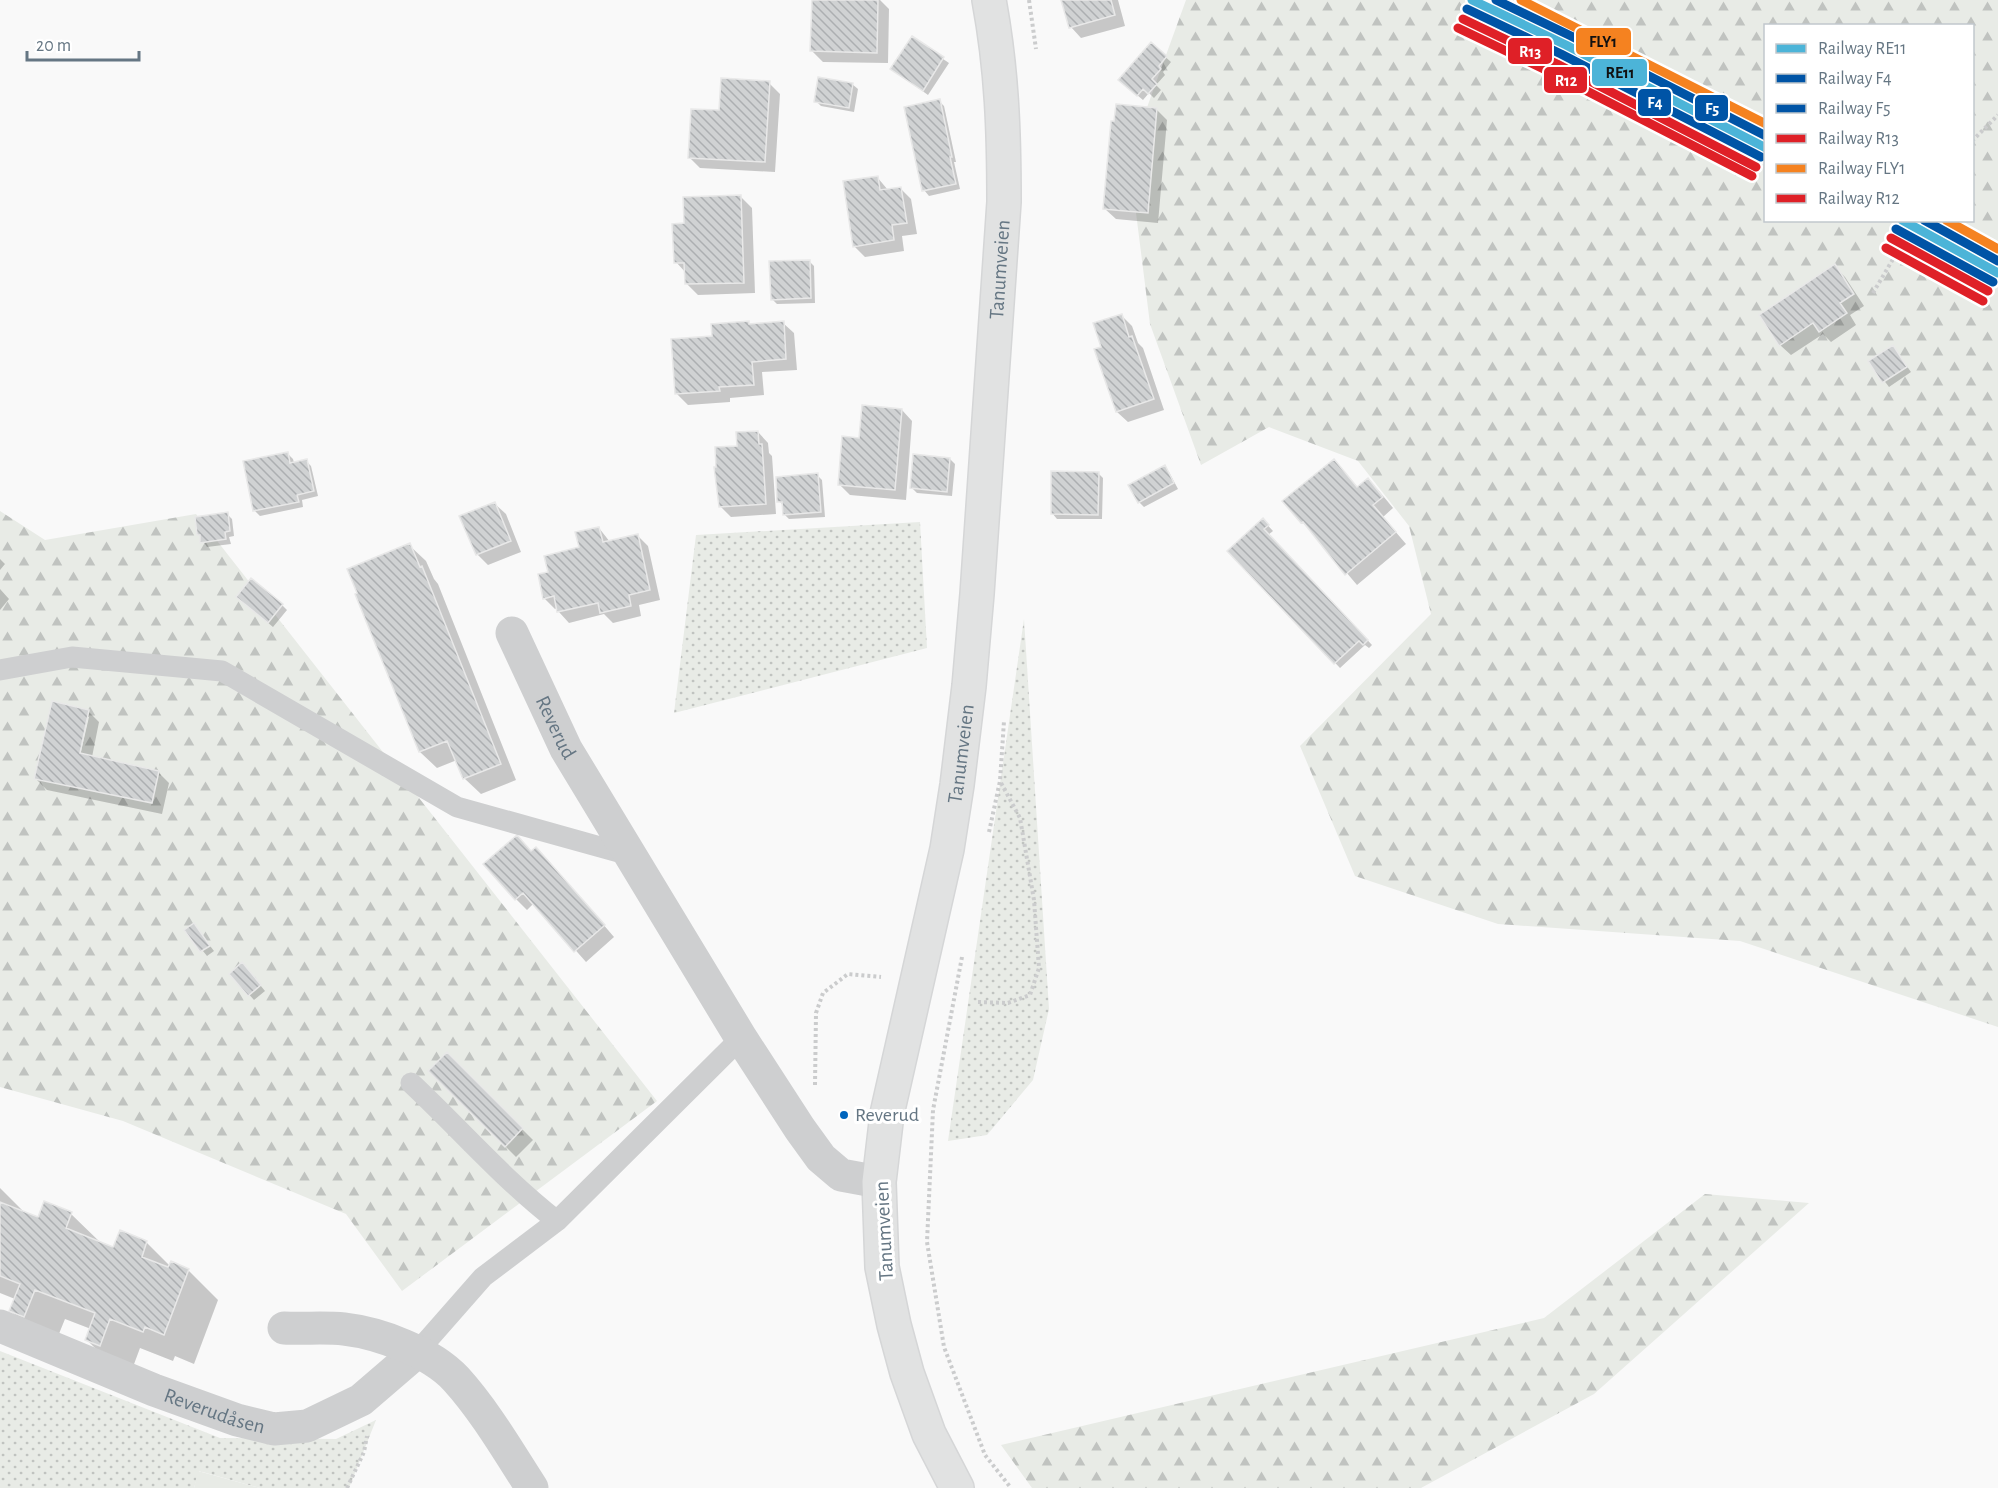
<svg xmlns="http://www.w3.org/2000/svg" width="1998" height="1488" viewBox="0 0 1998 1488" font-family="'Alegreya Sans',sans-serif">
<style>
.grass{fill:url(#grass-dots)}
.forest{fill:url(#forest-firs);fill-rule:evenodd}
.garden{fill:#e8ebe6}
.shadow{fill:#0003;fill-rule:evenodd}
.building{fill:url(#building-back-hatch);stroke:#e8e8e8;stroke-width:1.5}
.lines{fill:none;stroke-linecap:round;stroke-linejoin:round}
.secondary-casing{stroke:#d5d6d7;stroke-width:36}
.path{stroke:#cbcccd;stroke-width:4;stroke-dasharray:3 3;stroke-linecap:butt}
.service{stroke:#cecfd0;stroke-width:21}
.minor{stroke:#cecfd0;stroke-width:33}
.secondary{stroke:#e1e2e2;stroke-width:33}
.rail-1-casing{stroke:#fff;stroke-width:14}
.rail-2-casing{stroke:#fff;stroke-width:14}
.rail-3-casing{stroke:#fff;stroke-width:14}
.rail-4-casing{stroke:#fff;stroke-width:14}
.rail-5-casing{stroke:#fff;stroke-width:14}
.rail-6-casing{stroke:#fff;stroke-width:14}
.rail-1{stroke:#4cb4d8;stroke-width:9}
.rail-2{stroke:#0054a6;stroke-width:9}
.rail-3{stroke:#0054a6;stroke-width:9}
.rail-4{stroke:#df2027;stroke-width:9}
.rail-5{stroke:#f58220;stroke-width:9}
.rail-6{stroke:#df2027;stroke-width:9}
.bus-dot{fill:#0065bd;stroke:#fff;stroke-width:2}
.labels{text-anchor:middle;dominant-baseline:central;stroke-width:6;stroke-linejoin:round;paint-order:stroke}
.bus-label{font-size:20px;fill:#657683;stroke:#fff;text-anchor:start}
.street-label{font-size:21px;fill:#657683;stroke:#fff}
.line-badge{stroke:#fff;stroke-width:2}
.badge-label{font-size:16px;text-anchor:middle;font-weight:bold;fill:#fff}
.pale-badge-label{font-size:16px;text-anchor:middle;font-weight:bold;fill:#111}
</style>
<defs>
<pattern id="grass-dots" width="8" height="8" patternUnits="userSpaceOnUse" patternTransform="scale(1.5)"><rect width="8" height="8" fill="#e8ebe6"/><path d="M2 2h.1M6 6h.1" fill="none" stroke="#c0c3c0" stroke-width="1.8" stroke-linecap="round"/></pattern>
<pattern id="forest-firs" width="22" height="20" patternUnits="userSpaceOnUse" patternTransform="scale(1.5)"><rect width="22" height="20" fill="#e8ebe6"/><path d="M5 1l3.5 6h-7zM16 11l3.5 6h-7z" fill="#c0c3c0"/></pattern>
<pattern id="building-back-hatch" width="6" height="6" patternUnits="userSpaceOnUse" patternTransform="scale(1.5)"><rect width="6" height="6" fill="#d0d2d3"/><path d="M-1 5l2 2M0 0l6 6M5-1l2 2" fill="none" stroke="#acafb1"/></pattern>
</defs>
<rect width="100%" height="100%" fill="#f9f9f9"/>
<path class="grass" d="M920,522l7,126 -253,65 22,-178z
M1024,619l25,390 -16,71 -46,55 -39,6z
M0,1351l220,87 116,1 40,-19 -27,68h-89l-61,-17 -5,17h-194z"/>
<path class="forest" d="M1186,0h812v1027l-258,-86 -242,-17 -143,-48 -55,-130 131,-132 -22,-88 -51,-65 -89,-34 -68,38 -51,-141 -21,-167zM1766,26h206v194h-206z
M0,511l45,29 151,-26 461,587 -255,190 -56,-77 -223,-93 -123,-34z
M1705,1194l104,9 -215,191 -173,94h-389l-31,-43 543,-127z"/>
<path class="garden" d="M198,1471l62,17h-66z"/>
<path class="shadow" d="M813,0h67l9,9 -1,54 -65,-1 -11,-11z
M1063,0h55l7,26 -44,12 -10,-11z
M912,38l37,25 -21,32 -36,-26z
M1151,44l20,18 -8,10 2,3 -9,10 5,5 -7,8 -5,-5 -6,7 -18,-15z
M769,83l11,11 -5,78 -75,-4 -11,-11 31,-45z
M852,84l6,5 -4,23 -33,-6 -5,-5z
M939,101l5,5 12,56h-2l6,27 -31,7 -5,-6z
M1156,109l11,11 -9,103 -42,-4 -11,-10z
M877,177l11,13 12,-2 11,11 6,35 -15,2 2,15 -39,6 -11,-11z
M741,197l11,11 3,85 -57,2 -11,-11 -1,-11 -10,-11 9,-37z
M809,261l5,5 1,37 -38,1 -5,-5z
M1834,266l11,11 19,29 -14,9 6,10 -25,17 -8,-8 -32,21 -11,-10z
M1121,315l11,11 6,17 5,5 21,62 -36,12 -11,-10 -14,-64z
M748,322l3,3 32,-2 11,10 3,37 -35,2 2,23 -34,3v4l-42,3 -11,-11 36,-56z
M1893,347l18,25 -22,15 -19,-25z
M902,410l10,11 -6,79 -56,-5 -11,-11z
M758,432l10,11 1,10 3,3 4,58 -45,3 -11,-11 19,-59z
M288,454l5,5 1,4 12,-2 5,5 7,30 -16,4 1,7 -43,9 -5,-5z
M950,459l5,5 -3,32 -35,-3 -5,-5z
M1334,461l24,27 10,-8 11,11 14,17 -10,9 23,27 -49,41 -44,-52 -11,-11z
M1164,467l5,5 9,17 -34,18 -5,-5z
M1098,473l5,5 -1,41h-45l-5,-6z
M817,475l5,5 3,37 -36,2 -5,-5v-8l-5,-5z
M495,504l11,10 15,38 -33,13 -11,-11z
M227,514l5,5 2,17 -5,1 2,7 -24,3 -8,-12z
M1263,520l10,11 -5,4 104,110 -3,3 -4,-3 -25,23 -111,-117z
M599,528l11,14 27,-7 11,11 12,54 -21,5 2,11 -28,7 -9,-9 -35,9 -10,-11 -1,-4 -3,1 -11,-11 5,-25 31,-24z
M409,545l17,16 8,18 4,5 78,196 -35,14 -17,-16 -7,-18 -20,8 -17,-16z
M0,559l5,5 -5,6z
M0,589l9,10 -9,11z
M243,602l39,3 5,5 -14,17z
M88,711l11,11 -7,35 66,15 11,11 -7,31 -115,-24 -11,-11zM86,717h3l-10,43h-2z
M532,853l15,6 67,78 -28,25 -52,-59 -7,7 -11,-11z
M194,925l20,26 -7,5 -21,-26z
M247,969l18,22 -11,9 -23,-26z
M447,1054l86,86 -17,17 -86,-86z
M0,1188l26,26 13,5 32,-5 31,30 12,5 32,-7 24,24 18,4 30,30 -24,64 -19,-8 -2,5 -33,-13 -10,27 -13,-5 -30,-30 4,-11 -26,-10 -11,27 -13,-5 -30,-30 4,-12 -15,-6z"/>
<path class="building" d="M812,0h66l-1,53 -67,-2z
M1061,0h50l4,15 -46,13z
M912,36l32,21 -21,34 -33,-22z
M1151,42l16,14 -8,10 2,3 -9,10 5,5 -9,10 -5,-5 -6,7 -19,-16z
M818,77l35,6 -4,25 -35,-6z
M721,78l49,3 -5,81 -77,-4 3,-49 28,1z
M940,99l12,58h-2l6,27 -34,7 -18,-84z
M1116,104l41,4 -9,105 -45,-4 8,-88h3z
M878,176l2,14 21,-3 6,36 -15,2 2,15 -41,7 -10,-66z
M741,195l3,88 -59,1 -1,-21h-10l-2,-39 12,-1 -1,-26z
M810,260l1,38 -40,2 -2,-39z
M1835,264l19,30 -14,9 7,10 -28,19 -6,-9 -34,23 -20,-31z
M1122,314l7,23 3,-1 22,63 -38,13 -22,-63 7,-2 -8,-24z
M749,321v3l35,-3 2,38 -34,3 2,23 -35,2 1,4 -45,3 -4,-55 41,-3 -1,-12z
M1893,345l14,22 -25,16 -14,-22z
M862,405l40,4 -7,81 -57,-5 4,-49 17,2z
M758,431l1,13h3l4,60 -47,3 -5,-40h2l-1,-20 22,-1 -1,-14z
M288,452l2,11 17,-4 7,32 -17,4 2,7 -46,9 -10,-50z
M913,454l37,4 -3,34 -37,-4z
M1334,459l23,28 11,-9 15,19 -10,8 23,27 -51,43 -42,-53 -2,1 -19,-22z
M1165,465l9,18 -36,20 -10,-18z
M1051,471l48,1 -1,43 -47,-1z
M818,473l3,39 -38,3 -1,-13h-5l-1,-25z
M495,502l16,39 -35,14 -17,-39z
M228,512l2,19 -5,1 1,7 -26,4v-8h-3l-2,-18z
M1263,518l6,7 -5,4 104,111 -5,5 -4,-4 -25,23 -107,-113z
M599,527l4,15 35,-8 12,56 -21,5 2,11 -31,7 -2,-10 -41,9 -3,-16 -11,3 -5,-25 10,-2 -4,-16 35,-9 -4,-15z
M410,543l10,24 2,-1 79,198 -38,15 -16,-38 -28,11 -64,-158 2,-1 -10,-24z
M251,578l32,26 -15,19 -32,-26z
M52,701l37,9 -9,43 79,18 -7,32 -118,-24z
M517,835l14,16 5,-4 69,78 -31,27 -51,-59 -8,7 -32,-36z
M194,923l16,23 -10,6 -16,-22z
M242,962l19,23 -13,11 -19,-22z
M447,1052l76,76 -18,19 -77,-76z
M44,1201l28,11 -6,16 47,19 7,-17 27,11 -5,16 26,10 3,-6 18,8 -25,66 -19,-8 -2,5 -33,-13 -10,27 -15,-6 10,-27 -60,-23 -11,27 -15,-6 11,-27 -20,-8v-74l38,15z"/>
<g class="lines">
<defs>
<g id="secondary">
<path id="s3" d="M957,1488l-28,-54 -22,-61 -13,-48 -12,-58 -3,-85 8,-68 60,-265 10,-64 12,-99 8,-92 27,-392c0,-70 -2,-132 -15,-202"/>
</g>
</defs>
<use href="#secondary" class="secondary-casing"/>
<path class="path" d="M1029,0l7,49
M1972,141l26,-26
M1873,293l43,-73
M989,832l11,-51 4,-60
M962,957l-29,153 -6,132 17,105 41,108 26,33
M978,1002l30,1 22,-8 9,-27 -5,-68 -14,-82 -20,-37
M815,1085l1,-72 7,-20 25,-19 33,3
M347,1488l17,-36 3,-16"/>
<path class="service" d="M0,670l72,-13 150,14 235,136 172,48
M411,1083c49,46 93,97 146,138
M418,1351l65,-74 74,-56 184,-183"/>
<g class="minor">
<path id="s1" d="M512,633l54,116 175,289 59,91 21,29 20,17 38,7"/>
<path id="s2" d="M0,1326l154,64 83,30 37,9 33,-3 54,-26 57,-49"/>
<path d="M284,1328c20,1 41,-1 60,1 35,4 87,23 112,50 29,32 52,72 76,109"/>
</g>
<use href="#secondary" class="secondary"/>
<defs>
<path id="rail-1" d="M1472,0l94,45 200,103
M1902,220l96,53"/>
<path id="rail-2" d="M1467,9l94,45 200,103
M1896,229l97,53"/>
<path id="rail-3" d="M1496,0l75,36 195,100
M1924,220l74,41"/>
<path id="rail-4" d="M1463,19l94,45 199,103
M1891,238l97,53"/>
<path id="rail-5" d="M1521,0l245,124
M1946,220l52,29"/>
<path id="rail-6" d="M1458,28l94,45 200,103
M1886,248l97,53"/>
</defs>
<use href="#rail-1" class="rail-1-casing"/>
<use href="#rail-2" class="rail-2-casing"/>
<use href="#rail-3" class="rail-3-casing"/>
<use href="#rail-4" class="rail-4-casing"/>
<use href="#rail-5" class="rail-5-casing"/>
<use href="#rail-6" class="rail-6-casing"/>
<use href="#rail-1" class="rail-1"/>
<use href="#rail-2" class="rail-2"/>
<use href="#rail-3" class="rail-3"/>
<use href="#rail-4" class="rail-4"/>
<use href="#rail-5" class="rail-5"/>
<use href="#rail-6" class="rail-6"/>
</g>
<circle class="bus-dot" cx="844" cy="1115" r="5"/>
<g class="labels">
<g class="bus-label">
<text x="855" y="1115">Reverud</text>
</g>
<g class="street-label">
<text stroke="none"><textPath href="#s3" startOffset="1242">Tanumveien</textPath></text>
<text stroke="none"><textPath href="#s1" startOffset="104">Reverud</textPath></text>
<text stroke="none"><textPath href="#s3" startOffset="756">Tanumveien</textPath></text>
<text transform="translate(884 1231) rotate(-93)">Tanumveien</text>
<text stroke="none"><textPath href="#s2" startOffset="231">Reverudåsen</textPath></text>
</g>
</g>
<g class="line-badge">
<rect x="1575" y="27" width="57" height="29" rx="6" fill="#f58220"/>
<rect x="1507" y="37" width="46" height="28" rx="6" fill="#df2027"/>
<rect x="1591" y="58" width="57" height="29" rx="6" fill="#4cb4d8"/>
<rect x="1543" y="66" width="45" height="28" rx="6" fill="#df2027"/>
<rect x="1637" y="88" width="35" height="29" rx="6" fill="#0054a6"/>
<rect x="1694" y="94" width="35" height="28" rx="6" fill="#0054a6"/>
</g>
<g class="badge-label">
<text x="1530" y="57">R13</text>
<text x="1566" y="86">R12</text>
<text x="1655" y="108">F4</text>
<text x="1712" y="114">F5</text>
</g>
<g class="pale-badge-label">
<text x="1603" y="47">FLY1</text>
<text x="1620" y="78">RE11</text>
</g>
<rect x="1764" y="24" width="210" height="198" fill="#ffffff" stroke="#c1c8cd" stroke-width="1.5"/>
<rect x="1776" y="44" width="30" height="9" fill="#4cb4d8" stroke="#c1c8cd" stroke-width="1.5"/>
<text x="1818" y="54" font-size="18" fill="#657683">Railway RE11</text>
<rect x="1776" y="74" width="30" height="9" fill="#0054a6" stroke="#c1c8cd" stroke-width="1.5"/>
<text x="1818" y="84" font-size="18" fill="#657683">Railway F4</text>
<rect x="1776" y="104" width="30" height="9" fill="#0054a6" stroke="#c1c8cd" stroke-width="1.5"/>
<text x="1818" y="114" font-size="18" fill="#657683">Railway F5</text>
<rect x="1776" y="134" width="30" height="9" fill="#df2027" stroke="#c1c8cd" stroke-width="1.5"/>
<text x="1818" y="144" font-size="18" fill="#657683">Railway R13</text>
<rect x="1776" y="164" width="30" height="9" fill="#f58220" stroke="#c1c8cd" stroke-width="1.5"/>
<text x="1818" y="174" font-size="18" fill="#657683">Railway FLY1</text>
<rect x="1776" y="194" width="30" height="9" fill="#df2027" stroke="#c1c8cd" stroke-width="1.5"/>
<text x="1818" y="204" font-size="18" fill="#657683">Railway R12</text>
<path d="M27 51v9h112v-9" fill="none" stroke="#657683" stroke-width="3"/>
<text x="36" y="51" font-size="18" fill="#657683" stroke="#ffffff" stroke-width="4.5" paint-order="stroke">20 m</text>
</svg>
